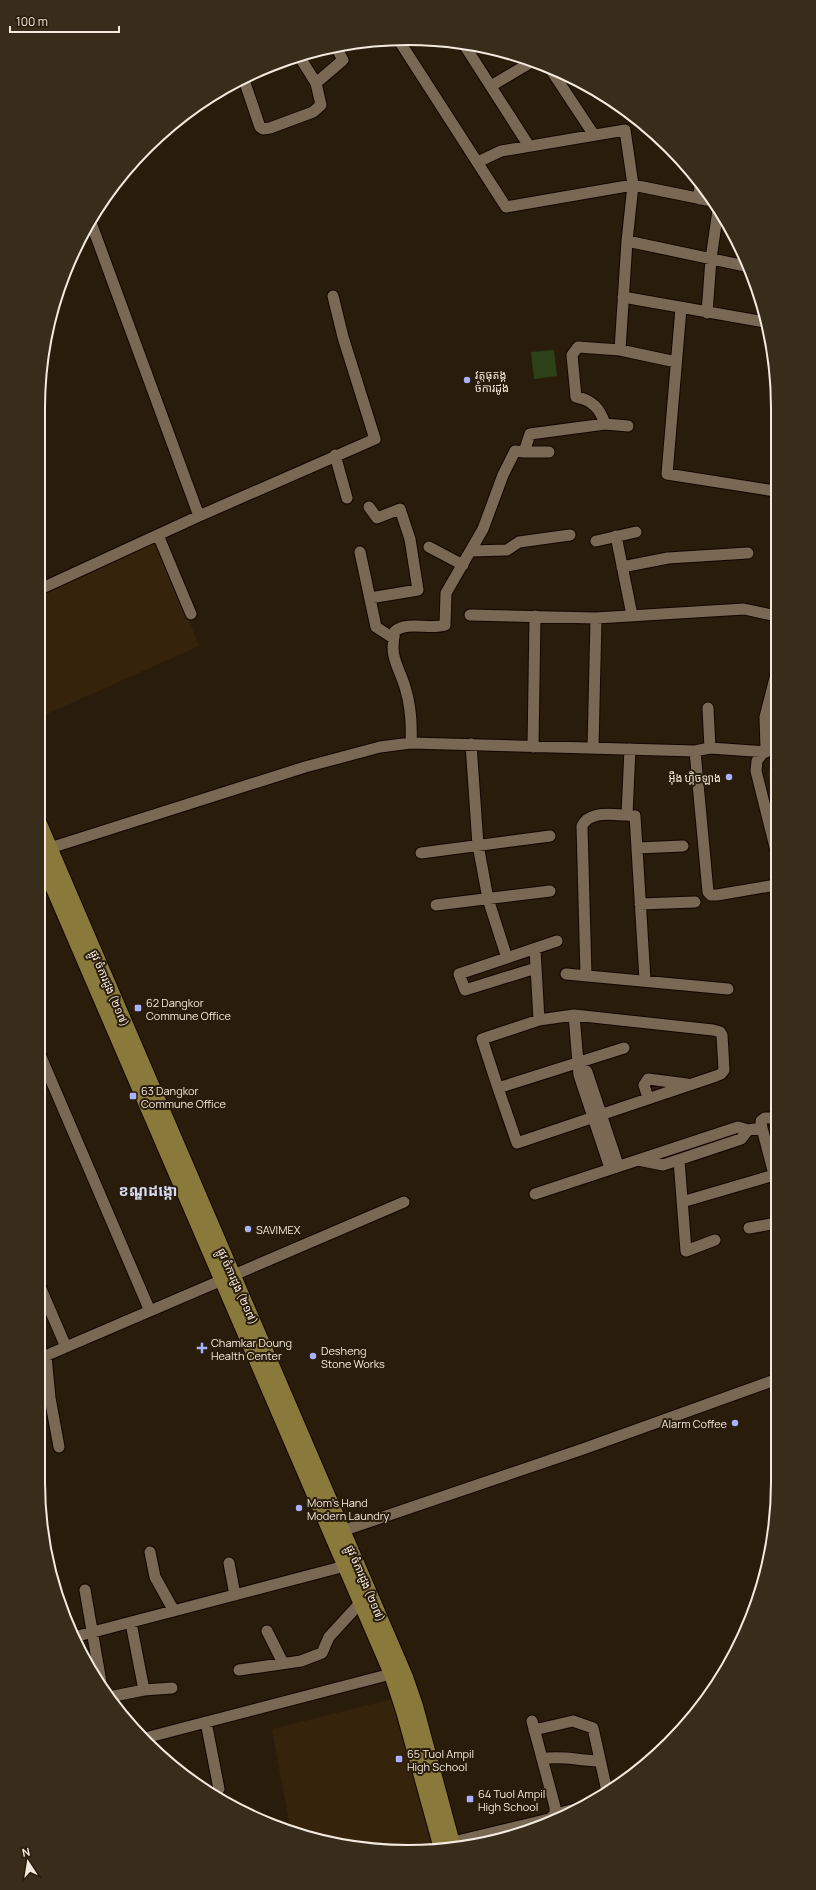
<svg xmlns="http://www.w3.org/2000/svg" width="816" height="1890" viewBox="0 0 816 1890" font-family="Manrope,'Noto Sans Khmer',sans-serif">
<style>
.built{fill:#36230b}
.water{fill:#2d4119}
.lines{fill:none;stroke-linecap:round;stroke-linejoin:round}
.minor-casing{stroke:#120600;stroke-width:13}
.major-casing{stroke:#120600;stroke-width:16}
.minor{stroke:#796854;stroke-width:11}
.major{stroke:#89793a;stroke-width:14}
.poi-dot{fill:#a9b0fc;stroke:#2a1c0a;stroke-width:1.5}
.labels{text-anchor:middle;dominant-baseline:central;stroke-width:4;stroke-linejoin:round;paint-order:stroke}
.poi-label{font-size:11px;fill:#f4eadf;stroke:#2a1c0a;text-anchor:start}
.street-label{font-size:11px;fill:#f4eadf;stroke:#2a1c0a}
.district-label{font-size:15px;font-weight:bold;fill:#d6daf7;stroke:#2a1c0a}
.rim{fill:none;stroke:#f4eadf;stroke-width:2}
</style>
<rect width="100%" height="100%" fill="#2a1c0a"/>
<path class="built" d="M159,540l40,106 -161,72v-125z
M776,688v117l-4,-5 -4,-25 2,-13 -2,-46z
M392,1699l41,150 -25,3 -72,-7 -46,-17 -18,-99z"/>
<path class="water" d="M554,350l3,26 -23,3 -3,-27z"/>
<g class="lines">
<defs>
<path id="minor" d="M398,39l108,168 127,-22 79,16
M463,43l66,103
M299,56l17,27
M551,70l43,65
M243,77l17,50 3,2 7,-1 43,-16 8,-7 -5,-22 27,-23 -7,-13
M491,86l42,-25
M478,162l23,-11 124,-21 8,55 -6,56 -7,109
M699,199l1,-17
M90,220l109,296
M627,241l123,26
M623,297l142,25
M681,308l-14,166 108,17
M707,313l4,-54 7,-49
M605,424c-5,-15 -12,-24 -29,-27l-4,-42 6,-8 42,3 56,12
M524,452h25
M335,455l12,43
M369,507l8,11 23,-9 10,30 8,51 -48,8
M158,535l33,79
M616,536l16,79
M596,541l40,-9
M429,547l34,18
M471,551l36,-1 12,-8 51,-7
M360,552l16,75 17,11
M622,567l46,-9 80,-5
M38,590l161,-74 176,-77 -32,-102 -10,-41
M470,615l126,3 148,-9 32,7
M776,674l-11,43 1,31 -9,13 -1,10 20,80
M708,708l2,40
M411,743c1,-19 0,-37 -6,-56 -7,-23 -16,-29 -10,-56 13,-10 35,-1 50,-6l1,-32 37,-64 20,-54 12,-24 9,1 6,-18 75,-10 23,2
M471,744l7,101 10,54 19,59
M533,747l2,-131
M593,748l3,-130
M630,749l-3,66 8,1 10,164
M695,751l13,141 3,3h6l59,-10
M50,848l255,-81 75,-20 31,-4 284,8 15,-3 56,4
M637,848l46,-2
M421,853l129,-17
M640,904l55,-2
M436,905l114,-14
M535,949l4,71
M536,968l-71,22 -6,-16 98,-33
M566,974l162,15
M586,975l-4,-149c8,-16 30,-11 45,-11
M574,1015l5,60 31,93
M38,1050l112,261
M579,1063l8,9 31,93
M498,1088l19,55 199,-67 5,-2 3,-4 -2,-35 -2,-3 -7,-2 -139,-15 -35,5 -57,19 16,49 126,-40
M648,1098l-4,-13 4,-6 39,5
M777,1118h-12l-4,3 1,7 15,58
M638,1160l25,5 78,-26 7,-9
M679,1160l7,91 29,-11
M535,1194l203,-67 10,3 14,-2
M682,1202l92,-27
M749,1228l28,-5
M38,1282l28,65
M46,1356l4,42 9,49
M38,1359l366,-157
M336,1533l247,-84 189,-68h6
M150,1552l5,25 19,34
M229,1563l6,32
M85,1590l17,98
M131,1623l13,67
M267,1631l16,32
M74,1637l271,-71
M239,1670l62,-9 21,-8 7,-16 32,-35
M109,1697l35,-7 28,-2
M532,1721l23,86v7l-4,4
M206,1722l13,67
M534,1730l39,-9 20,7 14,63
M145,1738l246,-64
M542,1759c20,-4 38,2 58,2
M555,1814l25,-6
M453,1842l96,-23"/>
<path id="major" d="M38,819l368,858 10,29 38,141
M38,854l353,820 12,37 38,138"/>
</defs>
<use href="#minor" class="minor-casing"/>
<use href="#major" class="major-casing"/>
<use href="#minor" class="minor"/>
<use href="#major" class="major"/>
</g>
<g class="poi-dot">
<circle cx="467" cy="380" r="4"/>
<circle cx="729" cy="777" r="4"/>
<rect x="134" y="1004" width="8" height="8" rx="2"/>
<rect x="129" y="1092" width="8" height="8" rx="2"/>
<circle cx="248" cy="1229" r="4"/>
<path d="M200 1342h4v4h4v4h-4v4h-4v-4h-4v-4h4z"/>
<circle cx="313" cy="1356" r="4"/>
<circle cx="735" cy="1423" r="4"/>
<circle cx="299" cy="1508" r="4"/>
<rect x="395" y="1755" width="8" height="8" rx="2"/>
<rect x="466" y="1795" width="8" height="8" rx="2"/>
</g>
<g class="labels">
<g class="poi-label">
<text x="475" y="374">វត្តធុតង្គ<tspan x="475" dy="13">ចំការដូង</tspan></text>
<text x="721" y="777" text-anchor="end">អ៊ឹង ហ្គិចឡាង</text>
<text x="146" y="1002">62 Dangkor<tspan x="146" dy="13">Commune Office</tspan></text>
<text x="141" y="1090">63 Dangkor<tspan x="141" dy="13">Commune Office</tspan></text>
<text x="256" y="1229">SAVIMEX</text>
<text x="211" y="1342">Chamkar Doung<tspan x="211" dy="13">Health Center</tspan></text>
<text x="321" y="1350">Desheng<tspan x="321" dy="13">Stone Works</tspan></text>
<text x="727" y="1423" text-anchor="end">Alarm Coffee</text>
<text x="307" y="1502">Mom's Hand<tspan x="307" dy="13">Modern Laundry</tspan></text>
<text x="407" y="1753">65 Tuol Ampil<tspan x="407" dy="13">High School</tspan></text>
<text x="478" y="1793">64 Tuol Ampil<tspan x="478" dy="13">High School</tspan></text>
</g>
<g class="street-label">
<text transform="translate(110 988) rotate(67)">ផ្លូវ ចំការដូង (២១៧)</text>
<text transform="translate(238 1286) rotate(66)">ផ្លូវ ចំការដូង (២១៧)</text>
<text transform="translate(366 1583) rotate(67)">ផ្លូវ ចំការដូង (២១៧)</text>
</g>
<g class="district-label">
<text x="148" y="1190">ខណ្ឌដង្កោ</text>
</g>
</g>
<path d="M0 0H816V1890H0ZM408 45H408A363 363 0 0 1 771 408V1482A363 363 0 0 1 408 1845H408A363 363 0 0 1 45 1482V408A363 363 0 0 1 408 45Z" fill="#3a2c1b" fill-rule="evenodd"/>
<path class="rim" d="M408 45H408A363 363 0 0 1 771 408V1482A363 363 0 0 1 408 1845H408A363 363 0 0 1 45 1482V408A363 363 0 0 1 408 45Z"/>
<g transform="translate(28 1862) rotate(348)" stroke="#2a1c0a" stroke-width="3" paint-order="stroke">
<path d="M0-3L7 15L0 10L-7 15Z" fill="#f4eadf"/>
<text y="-6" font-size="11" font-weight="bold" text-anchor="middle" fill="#f4eadf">N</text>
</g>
<path d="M10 26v6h109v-6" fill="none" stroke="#f4eadf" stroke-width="2"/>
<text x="16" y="26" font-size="12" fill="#f4eadf" stroke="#2a1c0a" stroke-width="3" paint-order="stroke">100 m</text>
</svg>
